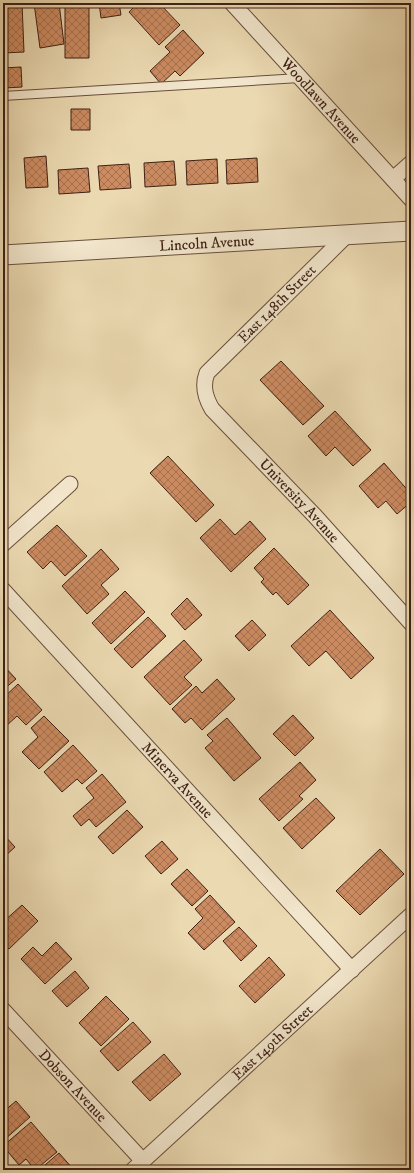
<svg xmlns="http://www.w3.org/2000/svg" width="414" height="1173" viewBox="0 0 414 1173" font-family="'IM FELL DW Pica',serif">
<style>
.building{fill:url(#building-cross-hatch);stroke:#3e2115}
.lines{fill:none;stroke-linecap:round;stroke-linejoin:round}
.service-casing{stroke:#694f3c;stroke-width:10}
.minor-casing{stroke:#694f3c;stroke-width:17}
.tertiary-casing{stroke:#694f3c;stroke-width:21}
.service{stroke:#f2e6cc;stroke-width:8}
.minor{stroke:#f2e6cc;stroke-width:15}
.tertiary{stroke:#f2e6cc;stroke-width:19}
.labels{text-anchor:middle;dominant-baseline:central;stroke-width:3.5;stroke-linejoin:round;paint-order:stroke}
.street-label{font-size:15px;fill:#3e2115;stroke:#f2e6cc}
</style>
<defs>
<pattern id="building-cross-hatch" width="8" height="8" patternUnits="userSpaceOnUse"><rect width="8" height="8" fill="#cc8b61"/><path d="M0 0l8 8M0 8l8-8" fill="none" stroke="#a7714f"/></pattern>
</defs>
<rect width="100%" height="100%" fill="#ebd9b1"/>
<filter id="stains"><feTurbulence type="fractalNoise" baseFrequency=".005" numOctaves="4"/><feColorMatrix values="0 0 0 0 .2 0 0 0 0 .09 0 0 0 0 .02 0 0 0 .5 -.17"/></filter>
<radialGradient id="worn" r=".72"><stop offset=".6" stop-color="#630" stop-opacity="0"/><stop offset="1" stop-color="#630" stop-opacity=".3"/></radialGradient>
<path class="building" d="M3,3h19l2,49 -21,1z
M34,3h25l5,41 -24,4z
M65,3h24v55h-24z
M99,3h20l2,12 -20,3z
M138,3h21l21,22 -21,20 -30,-33z
M183,30l21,23 -24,23 -5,-5 -14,13 -11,-13 20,-19 -5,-5z
M21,67l1,20 -18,1 -1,-20z
M71,109h19v21h-19z
M46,156l2,31 -22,1 -2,-30z
M257,158l1,24 -31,2 -1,-24z
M217,159l1,24 -31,2 -1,-24z
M174,161l2,24 -31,2 -1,-24z
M129,164l2,24 -31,2 -2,-24z
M88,168l2,24 -31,2 -1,-24z
M281,361l43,45 -21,19 -43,-45z
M335,411l36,39 -18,16 -18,-19 -9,9 -18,-20z
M168,456l46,49 -18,17 -46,-49z
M384,463l27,31v8l-14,12 -11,-13 -8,7 -19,-22z
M220,519l15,16 15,-14 16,18 -35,33 -31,-34z
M57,525l30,31 -22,20 -14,-15 -8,8 -16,-17z
M274,548l35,37 -21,20 -12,-13 -3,3 -12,-13 3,-3 -10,-11z
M101,549l18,20 -18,16 8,9 -22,20 -25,-28z
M125,591l20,21 -34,32 -19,-21z
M187,598l15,17 -17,15 -14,-16z
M330,610l44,48 -23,21 -25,-28 -17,15 -18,-20z
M148,617l18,19 -34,32 -18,-19z
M252,620l14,15 -17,16 -14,-15z
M184,640l18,20 -18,17 8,8 -22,20 -26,-28z
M3,665l13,14 -13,11z
M217,679l18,20 -33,31 -11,-12 -6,5 -13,-14 24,-23 6,7z
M18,684l24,26 -16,15 -9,-9 -12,11 -2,-2v-27z
M293,715l21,23 -19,18 -22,-22z
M44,716l25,25 -30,28 -17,-17 16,-15 -7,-9z
M227,718l34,40 -27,23 -29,-33 8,-7 -6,-6z
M73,745l24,26 -15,13 -5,-5 -15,13 -18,-20z
M300,762l16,18 -17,16 4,3 -24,22 -20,-22z
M102,774l24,28 -30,25 -7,-8 -8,7 -8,-10 21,-18 -8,-10z
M316,798l19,20 -33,31 -19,-21z
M127,810l16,17 -30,27 -15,-17z
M3,834l12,13 -12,11z
M162,841l16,18 -17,15 -16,-18z
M380,849l24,25 -44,41 -24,-24z
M187,869l21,22 -16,15 -21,-22z
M210,895l25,27 -31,28 -16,-17 15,-15 -8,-9z
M22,905l16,16 -29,28 -6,-6v-21z
M239,927l18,19 -16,15 -18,-20z
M56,942l16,17 -27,25 -24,-25 12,-12 9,9z
M269,957l16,18 -30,28 -16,-17z
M75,971l14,17 -22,19 -15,-16z
M106,996l23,23 -28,27 -22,-23z
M133,1022l18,20 -33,29 -18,-20z
M164,1054l17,20 -31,27 -18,-19z
M16,1101l14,16 -27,24v-29z
M31,1122l26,30 -22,18 -9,-11 -7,6 -16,-19z
M59,1153l15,17h-35z"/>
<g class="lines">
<defs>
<path id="service" d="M3,96l297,-18"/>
<g id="minor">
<path id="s1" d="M232,3l179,196"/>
<path d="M393,179l18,-16"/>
<path id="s2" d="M347,235l-140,138c-5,13 -2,24 5,36l103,107 96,107"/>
<path d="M3,544l67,-60"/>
<path id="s3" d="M3,590l349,380"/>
<path id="s4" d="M3,1010l140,151"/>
<path id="s5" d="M133,1170l278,-255"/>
</g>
<g id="tertiary">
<path id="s6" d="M3,255l408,-24"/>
</g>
</defs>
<use href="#service" class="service-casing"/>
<use href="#minor" class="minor-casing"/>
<use href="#tertiary" class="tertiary-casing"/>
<use href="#service" class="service"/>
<use href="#minor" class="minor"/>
<use href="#tertiary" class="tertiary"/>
</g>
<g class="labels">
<g class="street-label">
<text stroke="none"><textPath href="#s1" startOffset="132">Woodlawn Avenue</textPath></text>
<text stroke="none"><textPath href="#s6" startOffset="204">Lincoln Avenue</textPath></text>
<text transform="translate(277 304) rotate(-45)">East 148th Street</text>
<text stroke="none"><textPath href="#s2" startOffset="361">University Avenue</textPath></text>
<text stroke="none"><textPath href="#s3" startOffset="258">Minerva Avenue</textPath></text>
<text stroke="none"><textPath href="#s5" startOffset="189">East 149th Street</textPath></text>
<text stroke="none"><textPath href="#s4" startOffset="103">Dobson Avenue</textPath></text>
</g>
</g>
<rect width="414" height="1173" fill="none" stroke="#ebd9b1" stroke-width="16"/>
<rect x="4" y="4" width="406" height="1165" fill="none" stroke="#3e2115" stroke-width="2"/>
<rect x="8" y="8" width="398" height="1157" fill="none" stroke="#3e2115"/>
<rect width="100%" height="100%" filter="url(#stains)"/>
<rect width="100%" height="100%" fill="url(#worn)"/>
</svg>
